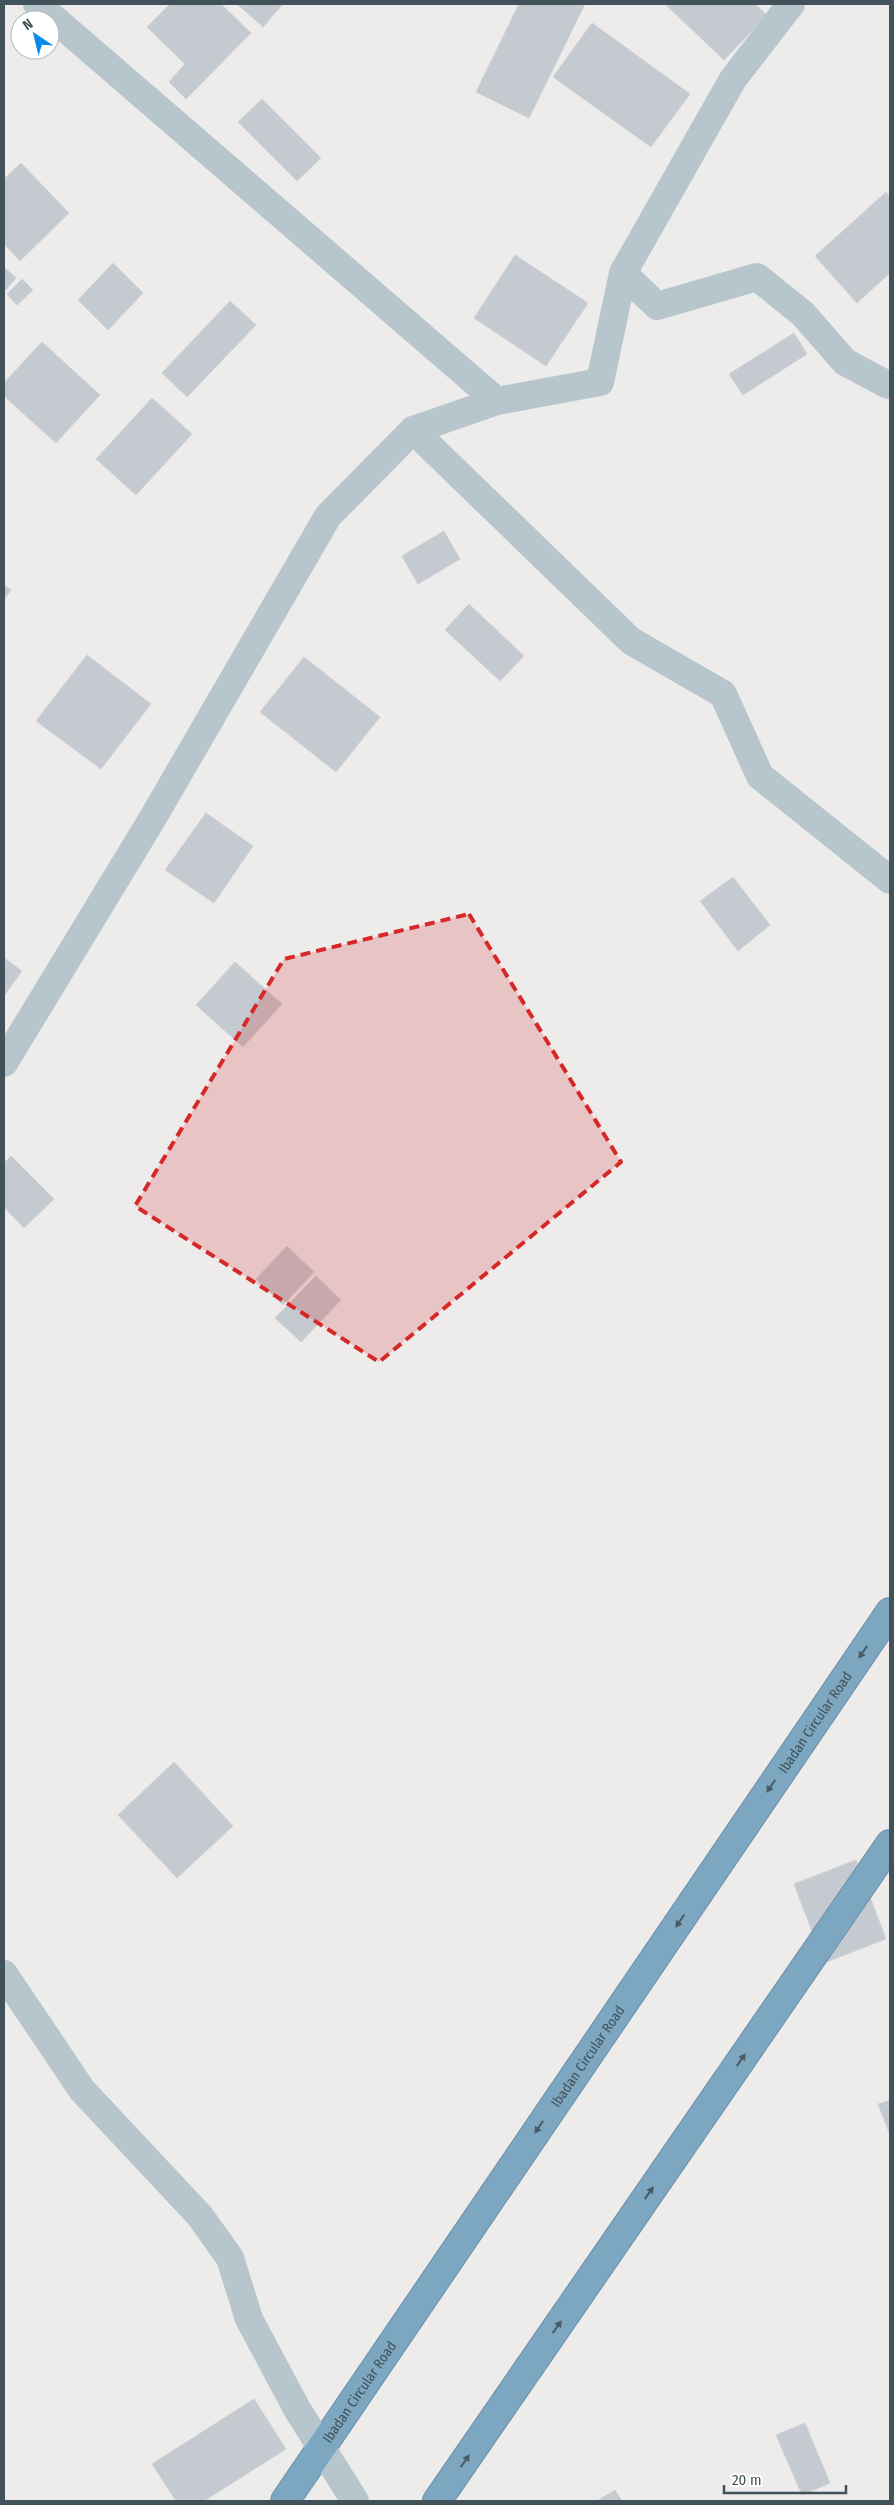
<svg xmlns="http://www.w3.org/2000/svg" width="894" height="2505" viewBox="0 0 894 2505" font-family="'Fira Sans Condensed',sans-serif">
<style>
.building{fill:#c4cacf;stroke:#ced2d8}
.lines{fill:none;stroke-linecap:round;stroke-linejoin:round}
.highway-casing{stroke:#6991ab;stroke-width:30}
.minor{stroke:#b7c6cc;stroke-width:28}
.highway{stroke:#7da6c0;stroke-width:28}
.oneway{fill:#485a64}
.marked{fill:#d62828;fill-opacity:0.2;stroke:#d62828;stroke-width:4;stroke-dasharray:10 6;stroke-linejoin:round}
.labels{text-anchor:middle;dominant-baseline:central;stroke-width:4.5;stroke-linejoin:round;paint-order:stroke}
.street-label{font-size:14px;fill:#42525a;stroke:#fff}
</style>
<rect width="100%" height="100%" fill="#eeebeb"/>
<path class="building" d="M170,4h51l30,29 -65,66 -17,-17 16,-18 -38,-37z
M237,4h46l-20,23z
M519,4h66l-56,114 -53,-26z
M665,4h90l12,11 -43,45z
M592,23l98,71 -39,53 -98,-70z
M262,99l59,59 -24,23 -59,-59z
M21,163l48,50 -49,48 -16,-17v-65z
M886,192l4,5v76l-33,30 -42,-47z
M515,255l73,48 -42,63 -72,-48z
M113,263l30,30 -35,37 -30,-30z
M4,267l12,11 -12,14z
M22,279l11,11 -16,15 -10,-11z
M230,301l26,24 -69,72 -25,-24z
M794,333l13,21 -64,41 -14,-21z
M42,342l58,53 -44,48 -52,-47v-13z
M152,398l40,36 -56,61 -40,-36z
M444,531l16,28 -42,25 -16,-28z
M4,585l7,5 -7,10z
M469,604l55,52 -24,25 -55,-51z
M87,655l64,49 -50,65 -65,-48z
M304,657l76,60 -44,55 -76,-60z
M206,813l47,33 -39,57 -49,-33z
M733,877l37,48 -32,26 -38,-50z
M4,958l18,13 -18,25z
M235,962l47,42 -39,43 -47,-42z
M11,1156l43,43 -30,29 -20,-21v-44z
M287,1246l27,26 -31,33 -27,-26z
M316,1276l25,24 -40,42 -26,-24z
M174,1762l59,64 -56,52 -59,-63z
M856,1860l30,79 -62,24 -30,-79z
M890,2100v32h-1l-11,-28z
M254,2399l32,50 -82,52h-28l-24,-37z
M805,2423l25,60 -28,12 -26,-60z
M615,2490l7,11h-25z"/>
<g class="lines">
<defs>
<g id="highway">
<path id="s1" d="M285,2501l605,-889"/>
<path d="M437,2501l453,-657"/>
</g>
</defs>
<use href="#highway" class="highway-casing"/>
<path class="minor" d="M37,4l460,397
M623,273l34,33 100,-29 46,37 42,48 43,23 2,-1
M413,430l218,211 92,53 37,82 130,104
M4,1063l147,-242 177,-305 85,-86 84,-29 103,-19 23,-109 110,-194 58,-75
M4,1974l78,116 118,126 30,42 19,61 48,90 58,92"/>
<use href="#highway" class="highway"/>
</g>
<defs><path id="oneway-solid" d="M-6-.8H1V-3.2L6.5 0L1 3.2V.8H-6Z" transform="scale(1.25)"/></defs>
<g class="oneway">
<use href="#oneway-solid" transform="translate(863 1652) rotate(124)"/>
<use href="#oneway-solid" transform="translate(771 1786) rotate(124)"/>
<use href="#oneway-solid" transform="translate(680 1921) rotate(124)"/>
<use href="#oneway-solid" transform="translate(741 2060) rotate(-55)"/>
<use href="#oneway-solid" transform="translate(539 2127) rotate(124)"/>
<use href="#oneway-solid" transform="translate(649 2193) rotate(-55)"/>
<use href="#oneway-solid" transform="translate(557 2327) rotate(-55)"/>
<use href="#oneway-solid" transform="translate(465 2461) rotate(-55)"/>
</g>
<path class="marked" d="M469,914l152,248 -242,200 -244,-156 149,-247z"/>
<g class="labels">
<g class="street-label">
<text stroke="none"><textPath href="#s1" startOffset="942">Ibadan Circular Road</textPath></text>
<text stroke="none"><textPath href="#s1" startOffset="538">Ibadan Circular Road</textPath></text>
<text stroke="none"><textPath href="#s1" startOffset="132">Ibadan Circular Road</textPath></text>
</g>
</g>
<rect width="894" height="2505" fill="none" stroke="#42525a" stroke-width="10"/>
<g transform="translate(35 35) rotate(325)"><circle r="24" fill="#ffffff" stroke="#b3babd"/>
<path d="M0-4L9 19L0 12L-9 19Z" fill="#098aea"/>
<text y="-8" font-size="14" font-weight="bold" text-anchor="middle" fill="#42525a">N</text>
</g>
<path d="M724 2485v8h122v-8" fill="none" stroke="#42525a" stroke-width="2.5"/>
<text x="732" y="2485" font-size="15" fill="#42525a" stroke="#ffffff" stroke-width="4" paint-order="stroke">20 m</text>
</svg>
